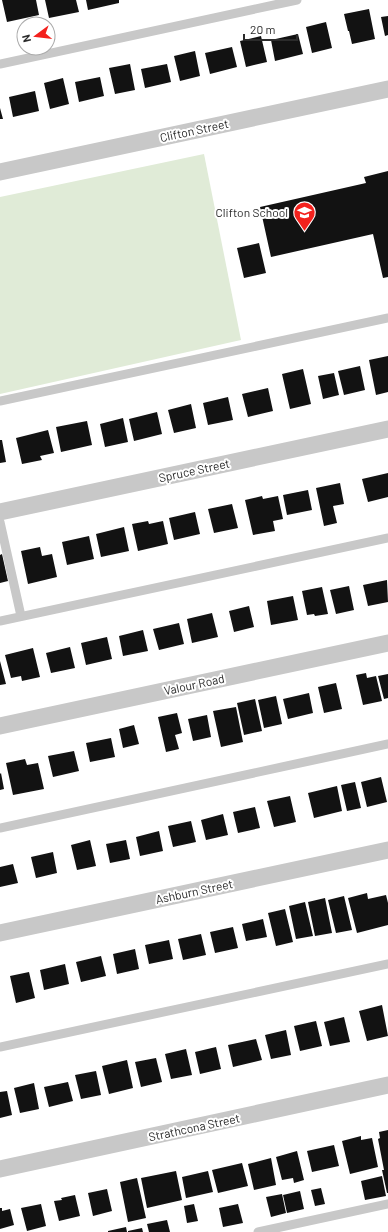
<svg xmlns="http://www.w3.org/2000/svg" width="388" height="1232" viewBox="0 0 388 1232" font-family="Barlow,sans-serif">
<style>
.green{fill:#e0ebd7}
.building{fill:#121212}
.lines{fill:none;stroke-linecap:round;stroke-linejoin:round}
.service{stroke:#c8c8c8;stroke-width:9}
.minor{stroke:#c8c8c8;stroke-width:17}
.labels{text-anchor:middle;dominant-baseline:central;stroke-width:4;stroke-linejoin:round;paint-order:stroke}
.street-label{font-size:12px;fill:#2b2b2b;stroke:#fff}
.poi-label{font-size:12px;fill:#2b2b2b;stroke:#fff;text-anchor:end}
</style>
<rect width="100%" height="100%" fill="#fff"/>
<path class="green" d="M204,154l37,186 -241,54v-197z"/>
<path class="building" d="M2,0h34l3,15 -32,7z
M45,0h31l3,12 -30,6z
M86,0h33v3l-31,7z
M369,9l6,30 -23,5 -3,-13h-1l-4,-17z
M388,16v19l-3,1 -4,-19z
M326,22l6,26 -20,5 -6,-26z
M298,34l5,20 -28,7 -4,-21z
M261,36l6,26 -21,5 -6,-26z
M232,47l5,20 -27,7 -5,-21z
M195,51l5,25 -20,5 -6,-25z
M130,64l5,26 -20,4 -6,-26z
M167,64l4,18 -26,6 -4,-19z
M100,77l4,19 -25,6 -4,-20z
M63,78l6,26 -19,5 -6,-26z
M35,91l4,20 -26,6 -4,-20z
M0,108l3,11h-3z
M388,171v106l-5,1 -10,-44 -102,23 -11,-50 106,-24 -2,-6z
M259,243l7,30 -22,5 -7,-30z
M388,356v36l-12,3 -7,-35z
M360,366l5,24 -21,5 -6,-24z
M303,369l8,35 -21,5 -8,-35z
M334,373l5,22 -16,4 -5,-23z
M268,388l5,23 -25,6 -6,-23z
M228,397l5,23 -25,5 -5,-22z
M191,404l5,24 -22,5 -6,-23z
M157,412l5,22 -28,7 -5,-22z
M123,418l5,24 -23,5 -5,-23z
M87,421l5,24 -31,7 -5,-25z
M48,430l6,23 -14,3 2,4 -20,4 -6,-26z
M0,440h2l4,22 -6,1z
M388,473v24l-20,5 -6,-23z
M340,483l4,21 -11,2 4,17 -13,3 -8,-38z
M308,490l4,20 -25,5 -4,-20z
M262,496l1,3 15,-3 5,23 -10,2 2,10 -22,4 -8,-35z
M232,504l6,24 -24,5 -6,-24z
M195,512l5,22 -26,6 -5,-22z
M148,521l1,3 14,-3 5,23 -30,7 -6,-27z
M124,527l5,24 -28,6 -5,-23z
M89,536l5,23 -27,6 -5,-23z
M40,547l2,9 10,-2 5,23 -29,7 -7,-33z
M2,554l6,27 -8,2v-28z
M387,580l1,22 -20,4 -5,-21z
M349,586l5,24 -18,4 -6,-24z
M322,587l6,27 -13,2 -1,-2 -7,1 -5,-24z
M293,596l5,24 -27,5 -4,-24z
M249,606l5,21 -20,5 -5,-21z
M212,613l6,24 -26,6 -5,-24z
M179,623l5,21 -25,6 -6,-21z
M143,630l5,21 -25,5 -4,-20z
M107,637l5,22 -26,6 -5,-22z
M70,647l5,21 -24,5 -5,-20z
M33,648l7,29 -18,4 -1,-5 -10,2 -6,-23z
M0,661l6,23 -6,1z
M366,673l1,5 9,-2 6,25 -19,4 -7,-30z
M388,674v24l-4,1 -6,-23z
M336,683l6,26 -18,4 -6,-26z
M309,693l4,20 -25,6 -5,-20z
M276,696l6,28 -18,4 -6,-28z
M255,699l7,32 -18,4 -7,-32z
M236,707l7,35 -22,5 -8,-36z
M177,713l5,20 -7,2 4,14 -13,3 -8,-35z
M207,715l4,22 -18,4 -5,-22z
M134,725l5,19 -16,4 -4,-19z
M111,738l4,19 -25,5 -4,-19z
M74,751l5,20 -26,6 -5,-21z
M25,759l2,6 11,-2 6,26 -31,6 -7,-32z
M1,773l3,16 -4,1v-16z
M381,777l6,25 -20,5 -6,-25z
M355,782l6,26 -14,3 -6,-26z
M337,786l5,25 -28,7 -6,-25z
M290,796l6,26 -22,5 -7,-26z
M255,807l5,21 -22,5 -5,-21z
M223,814l5,21 -22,5 -5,-20z
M191,821l5,21 -23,5 -5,-21z
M159,831l4,20 -23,5 -4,-19z
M90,840l6,26 -19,4 -6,-25z
M126,840l4,19 -20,4 -4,-19z
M53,852l4,21 -21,5 -5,-21z
M13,864l5,19 -18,4v-20z
M367,893l1,6 18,-4 2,8v22l-31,8 -9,-35z
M344,896l8,34 -16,3 -8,-33z
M325,898l7,35 -17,3 -7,-34z
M305,902l8,34 -17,3 -7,-33z
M285,909l8,33 -17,4 -8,-33z
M263,919l4,18 -21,4 -4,-17z
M233,927l5,21 -23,5 -5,-21z
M201,934l5,21 -23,5 -5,-21z
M169,940l4,19 -24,5 -4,-19z
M135,949l4,20 -22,5 -4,-20z
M101,956l5,20 -25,6 -5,-20z
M65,964l4,20 -25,6 -4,-20z
M29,972l6,26 -19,5 -6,-27z
M382,1005l6,31 -21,5 -8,-30z
M344,1017l6,25 -20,4 -6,-24z
M316,1021l6,25 -22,5 -6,-25z
M286,1030l5,25 -20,4 -6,-24z
M256,1039l6,21 -29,7 -5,-22z
M216,1047l5,22 -21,5 -5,-22z
M186,1049l6,26 -21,4 -6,-25z
M156,1058l6,24 -21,5 -6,-25z
M127,1060l6,28 -24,6 -7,-28z
M96,1071l5,24 -20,4 -6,-24z
M68,1082l5,19 -24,6 -5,-20z
M34,1083l5,26 -19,4 -6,-25z
M7,1091l5,24 -12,3v-26z
M388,1130v63h-1l-5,-23h2l-6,-31 2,-1 -1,-6z
M361,1136v4l11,-2 6,29 -28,7 -8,-33z
M334,1145l5,21 -27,6 -5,-21z
M297,1151l7,29 -10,3 -1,-5 -11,2 -6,-23z
M271,1158l5,27 -22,5 -6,-26z
M242,1163l6,23 -30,7 -6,-23z
M176,1171l6,29 -35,8 -6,-30z
M208,1171l5,21 -27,6 -4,-21z
M382,1176l4,20 -21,4 -4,-19z
M137,1178l9,40 -18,4 -8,-40z
M321,1188l4,16 -10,2 -4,-16z
M107,1189l5,22 -19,5 -5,-23z
M300,1191l4,18 -17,4 -4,-18z
M282,1194l4,19 -15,4 -5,-20z
M75,1195l5,21 -21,5 -5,-20 8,-1 -1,-2z
M41,1204l5,22 -19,5 -6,-23z
M194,1204l4,17 -11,2 -3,-17z
M238,1204l5,19 -20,4 -4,-19z
M0,1208h2v3l8,-2 4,16 -14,4z
M167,1220l3,12h-21l-2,-8z
M126,1227l1,5h-19v-1z
M142,1228l1,4h-15v-1z"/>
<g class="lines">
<path class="service" d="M0,64l297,-64
M0,401l388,-83
M0,522l21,94
M0,621l388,-83
M0,828l388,-84
M0,1047l388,-83
M258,1232l130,-28"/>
<path class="minor" d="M0,172l388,-83
M0,512l388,-83
M0,726l388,-83
M0,933l388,-83
M0,1169l388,-84"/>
</g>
<defs>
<symbol id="school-pin" viewBox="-11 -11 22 30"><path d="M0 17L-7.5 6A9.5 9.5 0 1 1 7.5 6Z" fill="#f3211d" stroke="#fff"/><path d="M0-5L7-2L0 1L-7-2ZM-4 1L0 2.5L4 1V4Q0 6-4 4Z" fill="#fff"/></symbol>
</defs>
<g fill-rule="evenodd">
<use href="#school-pin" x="292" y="200" width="25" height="34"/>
</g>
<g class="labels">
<g class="street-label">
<text transform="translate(194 130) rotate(-12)">Clifton Street</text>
<text transform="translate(194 470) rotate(-12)">Spruce Street</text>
<text transform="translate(194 684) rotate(-12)">Valour Road</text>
<text transform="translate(194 891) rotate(-12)">Ashburn Street</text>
<text transform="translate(194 1127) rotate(-12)">Strathcona Street</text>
</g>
<g class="poi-label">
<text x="288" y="212">Clifton School</text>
</g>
</g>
<g transform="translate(36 36) rotate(255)"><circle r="19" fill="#ffffff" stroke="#aaaaaa"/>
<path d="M0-3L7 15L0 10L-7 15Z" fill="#f3211d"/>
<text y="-6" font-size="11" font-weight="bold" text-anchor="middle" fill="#2b2b2b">N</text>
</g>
<path d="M244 34v6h53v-6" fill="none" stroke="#2b2b2b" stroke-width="2"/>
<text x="250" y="34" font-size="12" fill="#2b2b2b" stroke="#ffffff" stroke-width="3" paint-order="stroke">20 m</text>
</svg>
